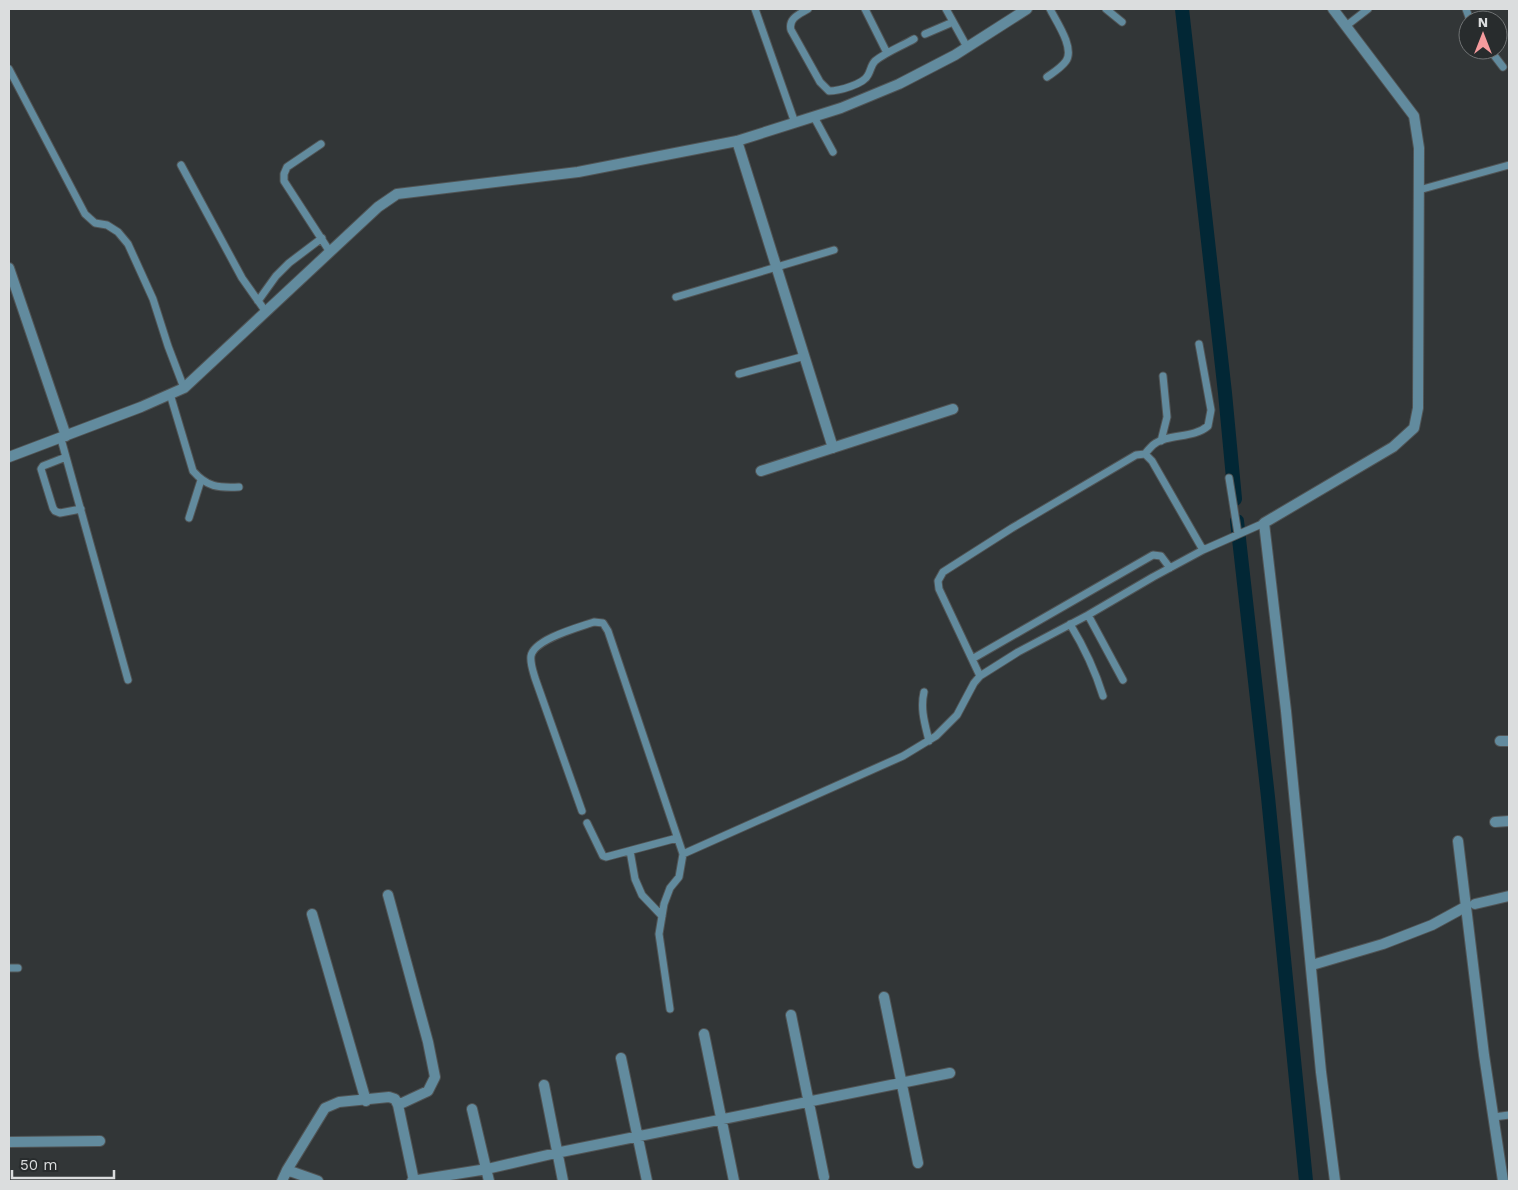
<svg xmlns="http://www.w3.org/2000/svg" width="1518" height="1190" viewBox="0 0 1518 1190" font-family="'Work Sans',sans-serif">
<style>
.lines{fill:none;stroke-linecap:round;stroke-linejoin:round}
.canal{stroke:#022735;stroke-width:14}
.service-casing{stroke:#505455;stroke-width:9}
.minor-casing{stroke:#505455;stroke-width:12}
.service{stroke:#628b9e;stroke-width:7}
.minor{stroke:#628b9e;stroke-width:10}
</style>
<rect width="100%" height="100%" fill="#323637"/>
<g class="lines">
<path class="canal" d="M1182,9l43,384 10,106
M1237,521l31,276 38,384"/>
<defs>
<path id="service" d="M755,9l40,114
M808,9c-8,5 -20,9 -17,21l29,52 9,9c10,0 35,-7 39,-16 3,-5 3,-10 7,-14 11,-9 27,-15 39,-22
M865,9l22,44
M946,9l21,38
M1106,9l16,13
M1466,9l4,11
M1346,26l22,-17
M925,34l28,-12
M1490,50l13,17
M9,69l76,145 10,9 12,2 11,7 10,12 25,55 15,47 16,42
M1047,77c7,-5 14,-9 19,-16 9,-13 -10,-40 -16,-52
M814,117l19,35
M321,144l-34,23 -3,7v7l46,71
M181,165l61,113 24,34
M1419,190l90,-25
M676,297l158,-47
M258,301l18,-25 13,-13 33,-25
M739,374l66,-18
M170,394l23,77c14,16 25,17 46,16
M61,439l67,241
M1161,441l6,-24 -4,-41
M1145,454c2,-3 5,-6 8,-9 15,-12 40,-6 55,-19l3,-16 -12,-66
M66,457l-23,9 -2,3 12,39 2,3 5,2 21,-4
M1229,478l9,56
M189,518l12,-38
M1088,615l35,65
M1070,624c14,23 25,46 33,72
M972,659l181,-104 8,1 9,12
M980,676l-41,-87 -1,-8 5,-9 69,-44 124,-73 9,-1 7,7 51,89
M924,692c-4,17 1,32 5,49
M582,811l-47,-133c-2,-7 -5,-15 -4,-22 3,-17 49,-29 63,-34l9,1 5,8 75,223 -4,23 -9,11 -6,16 -5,30 11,75
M587,823l16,33 3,1 71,-19
M630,851l5,28 7,16 20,21
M683,854l220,-98 33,-20 21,-21 17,-32 6,-7 38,-24 70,-37 65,-38 50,-27 61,-27
M9,968h9
M1494,1117l15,-2"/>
<path id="minor" d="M1333,9l81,107 5,32 -1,260 -4,20 -21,19 -129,76 22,188 35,361 14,109
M737,141l96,307
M9,268l57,168
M9,457l132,-50 43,-19 194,-181 19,-13 181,-22 159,-31 104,-33 58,-24 56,-29 72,-46
M761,471l192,-62
M1500,741h9
M1495,822l14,-1
M1458,841l26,214 19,126
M388,895l40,147 7,35 -7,14 -30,14
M1475,904l34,-8
M312,914l54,187
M1312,965l71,-21 49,-19 33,-18
M884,997l34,166
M791,1015l33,162
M704,1034l30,147
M621,1058l26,123
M544,1085l19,96
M472,1109l17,72
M9,1142l91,-1
M287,1170l31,11
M282,1181l5,-11 38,-62 14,-6 50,-5 6,2 3,6 16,76
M412,1181l75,-12 69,-16 394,-80"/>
</defs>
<use href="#service" class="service-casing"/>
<use href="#minor" class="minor-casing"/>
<use href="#service" class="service"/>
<use href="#minor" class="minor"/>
</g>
<rect width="1518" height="1190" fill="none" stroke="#dbddde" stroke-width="20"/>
<g transform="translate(1483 35)"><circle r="24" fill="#282c2d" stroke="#707374"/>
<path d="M0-4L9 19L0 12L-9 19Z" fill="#f59b9d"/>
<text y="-8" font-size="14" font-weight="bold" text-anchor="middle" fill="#dbddde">N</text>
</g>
<path d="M12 1170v8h102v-8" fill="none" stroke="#dbddde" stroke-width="2.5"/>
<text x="20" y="1170" font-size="15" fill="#dbddde" stroke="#282c2d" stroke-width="4" paint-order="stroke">50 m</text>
</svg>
